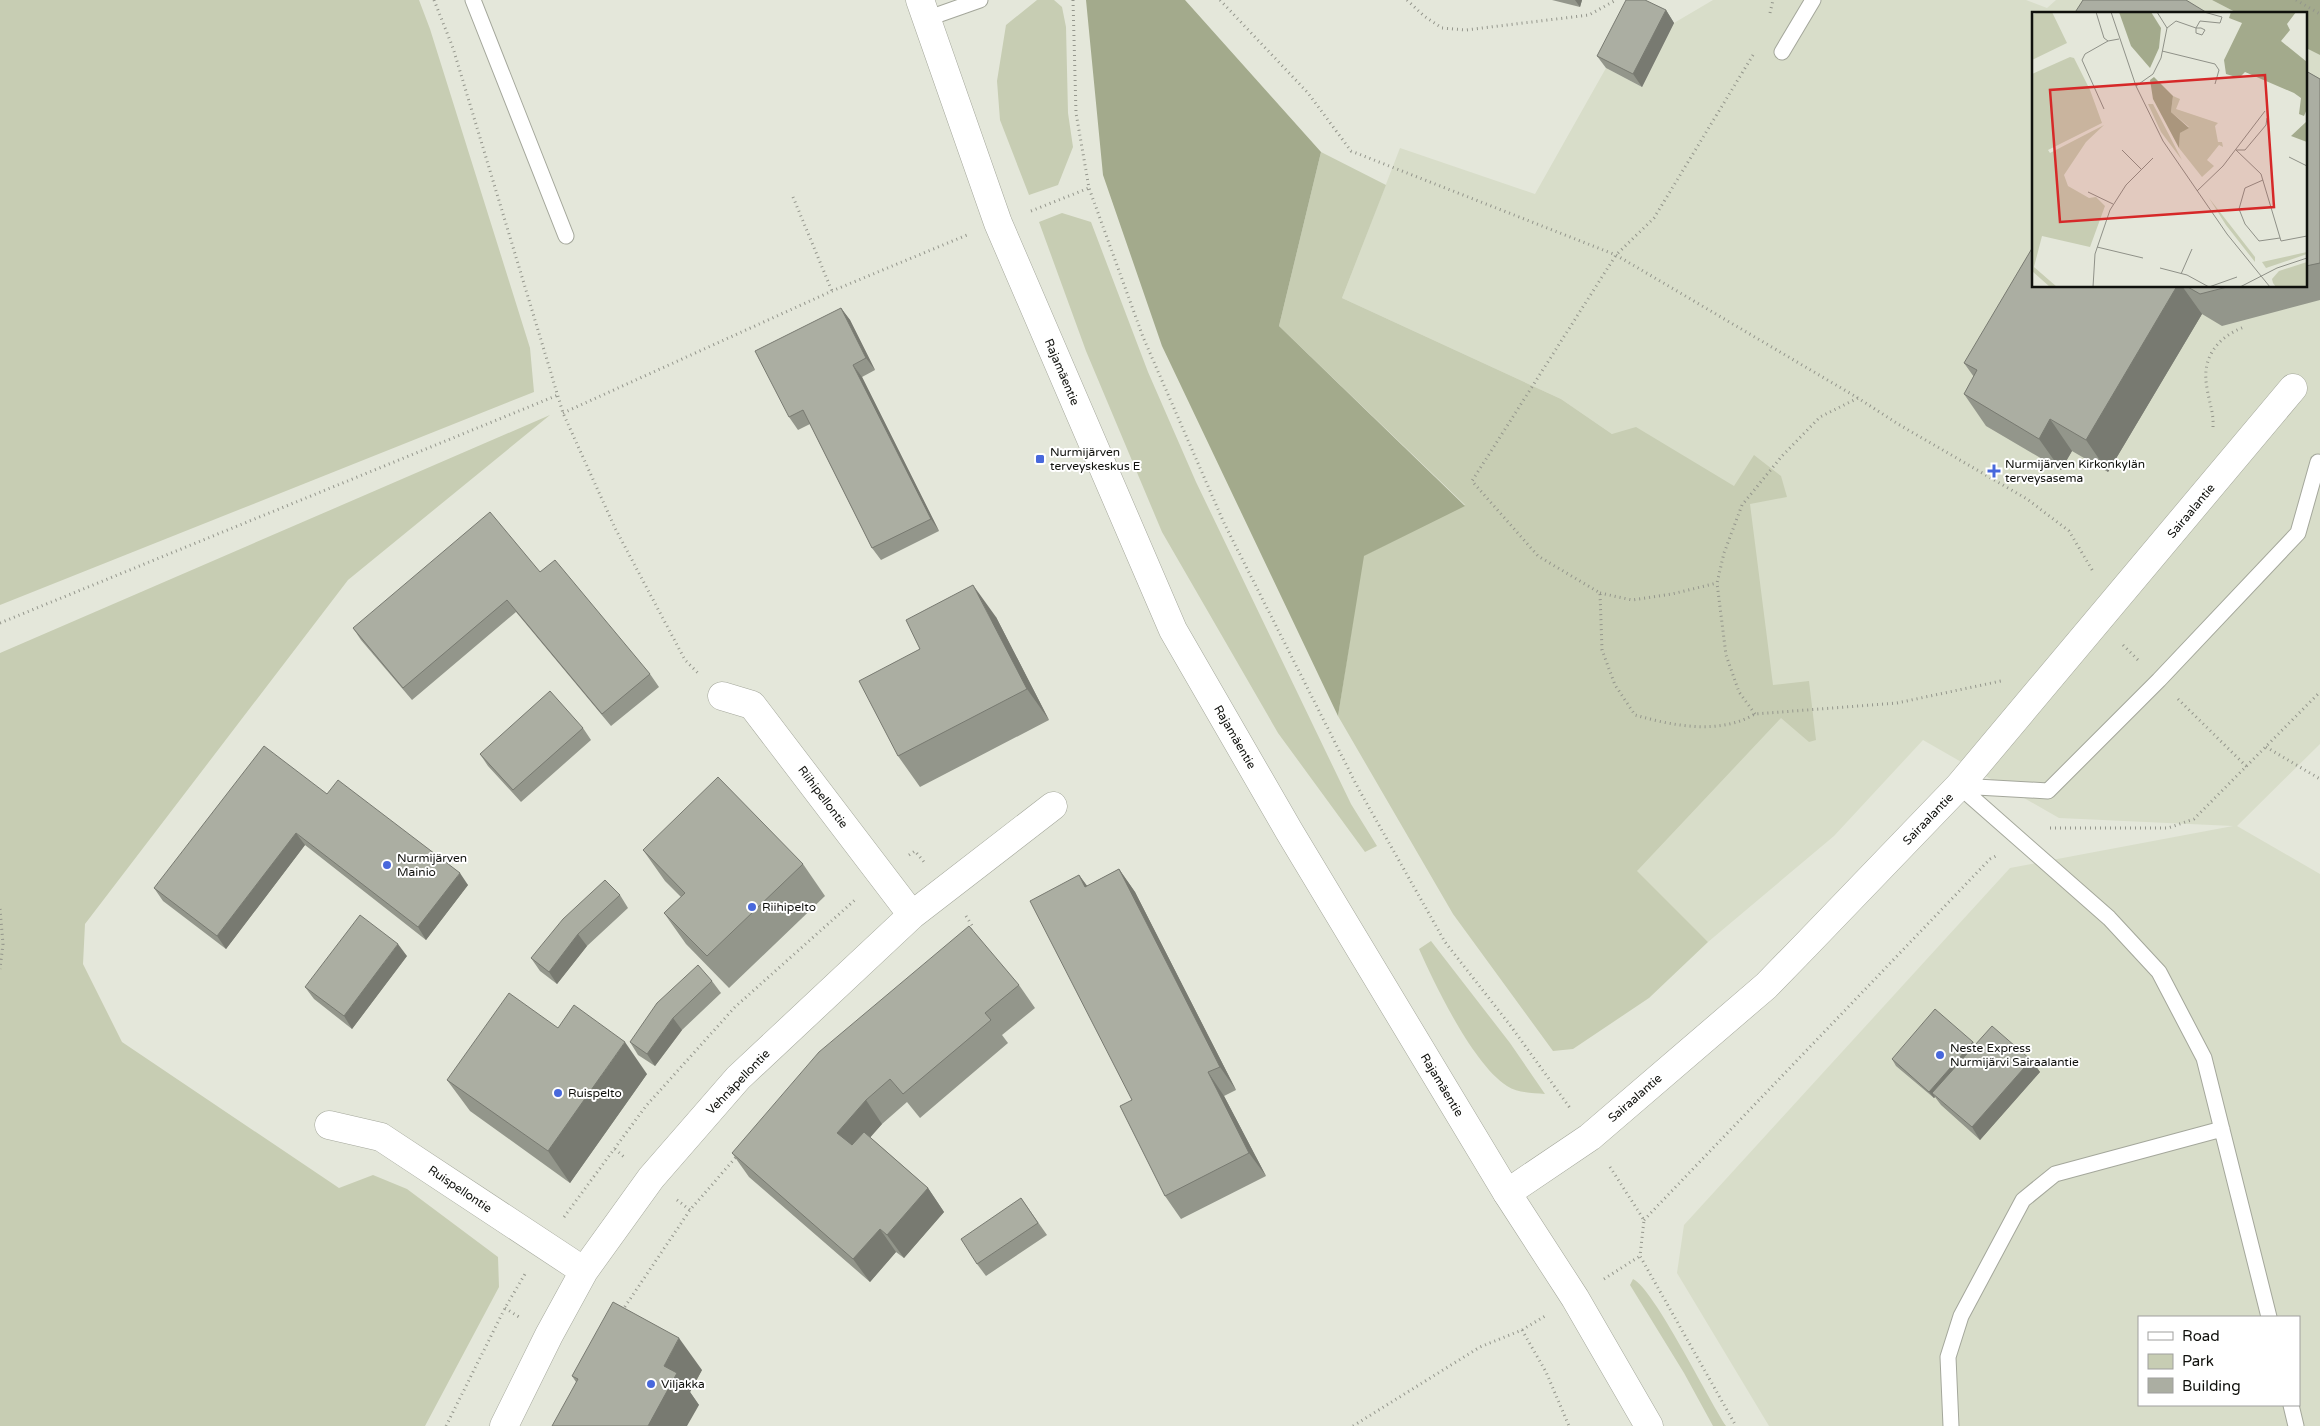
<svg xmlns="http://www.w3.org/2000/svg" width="2320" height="1426" viewBox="0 0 2320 1426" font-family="'Varela Round',sans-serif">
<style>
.built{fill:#d8ddc9;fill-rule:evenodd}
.green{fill:#c7cdb3}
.forest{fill:#a3aa8c}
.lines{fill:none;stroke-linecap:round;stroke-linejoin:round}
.lane-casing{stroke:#a4a79b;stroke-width:17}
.street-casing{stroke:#a4a79b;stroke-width:29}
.secondary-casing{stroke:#a4a79b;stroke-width:29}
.path{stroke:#94968c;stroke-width:3;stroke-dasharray:1 4;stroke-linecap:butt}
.lane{stroke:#fff;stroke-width:15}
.street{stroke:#fff;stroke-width:28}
.secondary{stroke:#fff;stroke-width:28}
.wall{fill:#93968b}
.shaded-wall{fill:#787a71}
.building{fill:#abaea2;stroke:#787a71}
.poi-dot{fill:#4868dc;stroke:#fff;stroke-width:2}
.labels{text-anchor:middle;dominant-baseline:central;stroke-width:4;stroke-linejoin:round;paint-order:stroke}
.street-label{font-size:12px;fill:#0f100c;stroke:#fff}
.poi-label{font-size:12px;fill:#0f100c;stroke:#fff;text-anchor:start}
.inset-road{fill:none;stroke:#8f9188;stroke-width:1}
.view{fill:#d62828;fill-opacity:0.15;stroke:#d62828;stroke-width:2.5}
.inset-edge{fill:none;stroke:#0f100c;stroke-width:2.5}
</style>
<rect width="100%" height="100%" fill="#e4e7da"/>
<path class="built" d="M1713,0h313l21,8 9,-8h156l27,14h-205v272h272v-238l14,7v689l-83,82 83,48v552h-551l-92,-153 7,-48 326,-357 223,-42 -174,-8 -136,-78 -89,96 -126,106 -80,-74 -16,-434 -51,-35 -219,-101 58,-150 135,46 71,-126 36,19 32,-64zM2139,1317h160v88h-160z"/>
<path class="green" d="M0,0h419l11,29 100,319 4,44 -534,213z
M1037,0h17l8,7 4,20 2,86 5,34 -15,38 -29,10 -29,-75 -3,-39 9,-56z
M1321,152l65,33 -44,113 219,101 51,35 24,-7 98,59 20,-31 27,21 6,21 -37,7 23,181 36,-4 7,59 -7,2 -28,-24 -144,153 71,71 -59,56 -76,51 -20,2 -100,-137 -115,-198 25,-160 102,-51 -186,-179z
M1062,213l29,9 57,150 48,110 155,322 26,42 -12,6 -87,-119 -116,-201 -76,-181 -47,-129z
M550,415l-202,165 -263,344 -2,40 39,78 217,146 34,-13 34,14 91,68 1,30 -74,139h-425v-773z
M1431,941l79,102 35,51c-13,-1 -27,-1 -38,-8 -34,-22 -71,-99 -88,-137z
M1633,1279c21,10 75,120 93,147h-13l-29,-53 -54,-88z"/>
<path class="forest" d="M1086,0h99l136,152 -42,174 186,180 -101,50 -26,160 -176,-370 -59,-171z
M2212,0h108v55l-14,-7v-34h-67z"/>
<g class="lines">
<defs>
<path id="lane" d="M473,0l93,236
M926,19l54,-19
M1782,52l31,-52
M1959,786l150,132 50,54 45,86 65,259
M1959,786l89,5 111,-111 139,-147 20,-71
M2291,1405l5,21
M1951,1426l-3,-69 13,-41 62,-116 32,-26 167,-45"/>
<path id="street" d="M722,696l30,9 160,210
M329,1125l52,12 203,134
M1507,1193l83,-56 176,-151 39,-40 154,-160 334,-398
M504,1426l45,-91 35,-64 67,-93 87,-100 174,-163 141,-109"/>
<path id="secondary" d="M920,0l78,223 175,407 116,201 218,362 68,105 74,128"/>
</defs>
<use href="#lane" class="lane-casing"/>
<use href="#street" class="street-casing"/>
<use href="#secondary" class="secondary-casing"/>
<path class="path" d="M434,0l19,48 110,365 52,115 70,132 13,13
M1073,0l3,113 13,75 54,149 81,186 134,265 87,154 65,83 60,83
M1220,0l88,93 43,58 265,104 242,143 40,26 129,75 42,32 25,42
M1407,0l17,16 18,12 24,2 123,-15 27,-15
M2296,0l24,14
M1770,13l3,-13
M1753,55l-99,163 -38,37 -144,226 66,75 62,37 2,57 13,35 20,30c38,11 85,20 120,-1l142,-11 104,-22
M793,197l39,94
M1031,211l58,-23
M563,413l269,-122 135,-56
M2213,427c1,-14 -4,-25 -6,-39 -6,-31 11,-51 37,-61
M1600,593l32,7 40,-6 45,-11
M0,623l558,-228
M2123,645l15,15
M2178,699l69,68
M1755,714l-16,-22 -13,-37 -9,-72 7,-30 18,-48 40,-49 38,-39 38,-19
M2266,747l54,32
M2050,828h118l26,-9 126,-127
M909,855l6,-4 9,11
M0,909l3,35 -3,25
M966,916l7,11 -4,4
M615,1149l9,8
M1610,1167l34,53 -4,36 96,170
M677,1200l13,10
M564,1217l82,-111 89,-99 121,-108
M1644,1220l346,-361 6,-3
M1604,1279l36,-23
M505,1308l14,9
M622,1311l68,-101 47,-54
M1522,1330l24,42 23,54
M446,1426l59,-118 20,-34
M1353,1426l127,-79 42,-17 23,-14"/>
<use href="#lane" class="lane"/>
<use href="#street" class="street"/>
<use href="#secondary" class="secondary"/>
</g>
<path class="wall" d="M1552,0h30l-2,7z
M1666,10l8,13 -32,64 -36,-19 -9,-12z
M2306,71l14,8v221l-98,26 -20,-12 -94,158 -36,-21 -11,19 -75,-44 -22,-32 10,-17 -10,-14 70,-77h272z
M841,308l9,12 25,50 -13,7 77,154 -58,29 -9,-12 -62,-124 -12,6 -9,-13z
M540,572l110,102 9,13 -48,39 -95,-114 -104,88 -51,-60 -8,-12z
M996,617l53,103 -129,67 -22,-31z
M583,728l8,12 -70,62 -33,-36 -8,-12z
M327,794l141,91 -42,55 -121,-95 -79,104 -63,-48 -9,-13z
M643,850l160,14 22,32 -96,92 -43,-44 -22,-31 17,-16 -16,-16z
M1119,869l16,23 101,198 -12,6 42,80 -85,43 -16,-23 -33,-96 -53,-225 8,11z
M620,895l8,13 -41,38 -30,38 -17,-13 -9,-13z
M407,956l-55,73 -38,-30 -9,-12z
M712,981l9,12 -39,37 -27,36 -17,-11 -8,-13z
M1019,985l16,23 -33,27 6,8 -88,75 -13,-16 -25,22 -12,13 58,51 16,24 -40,46 -8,-6 -26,30 -121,-105 -17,-24z
M1973,1042l2,3 56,15 9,12 -60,68 -39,-35 -6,-8 -1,1 -38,-32 -4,-7z
M647,1074l-77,109 -100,-72 -23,-31z
M1021,1198l26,37 -61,41 -9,-12z
M702,1370l-12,22 9,13 -123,-23 -4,-6z"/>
<path class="shaded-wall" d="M1575,0h7l-2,7z
M1666,10l8,13 -32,64 -9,-13z
M2177,286h5l20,28 -94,158 -22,-32z
M841,308l9,12 25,50 -9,-12z
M853,365l9,12 77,154 -8,-12z
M2050,419l22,32 -11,19 -22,-31z
M973,585l23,32 53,103 -22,-31z
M296,833l9,12 -79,104 -9,-13z
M1119,869l16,23 101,198 -16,-23z
M460,873l8,12 -42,55 -8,-13z
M1079,875l17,23 -11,-11z
M578,934l9,12 -30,38 -8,-12z
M398,944l9,12 -55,73 -8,-13z
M673,1018l9,12 -27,36 -8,-12z
M625,1042l22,32 -77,109 -22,-32z
M1973,1042l4,6 -45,45 3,4 -1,1 -5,-6z
M2031,1060l9,12 -60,68 -8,-13z
M1208,1072l16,24 42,80 -17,-23z
M866,1100l16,24 -28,32 -17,-23z
M928,1188l16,24 -40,46 -17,-23z
M880,1229l16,23 -26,30 -17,-23z
M679,1338l23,32 -12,22 9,13 -12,21h-39l16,-60z"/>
<path class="building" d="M1626,0h19l21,10 -33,64 -36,-18z
M2083,0h103l23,14h-135z
M2306,71l14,8v184l-14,3z
M2034,245v41h143l-91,154 -36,-21 -11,20 -75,-45 13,-24 -13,-7z
M2186,286h45l-31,8z
M841,308l25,50 -13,7 78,154 -59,29 -69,-138 -14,7 -34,-66z
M490,512l50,60 15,-12 95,114 -48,40 -95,-114 -104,88 -50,-60z
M973,585l54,104 -129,67 -39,-75 61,-32 -14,-29z
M550,691l33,37 -70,62 -33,-36z
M264,746l63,48 11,-14 122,93 -42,54 -122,-94 -79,103 -63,-48z
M718,777l85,87 -96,92 -43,-43 21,-20 -42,-43z
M1119,869l101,198 -12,5 41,81 -84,43 -45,-90 12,-6 -102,-199 49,-26 6,12z
M605,880l15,15 -42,39 -29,38 -18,-14 32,-39z
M360,915l38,29 -54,72 -39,-29z
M969,926l50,59 -34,28 6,7 -88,74 -13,-15 -24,21 -29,33 15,12 12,-13 64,56 -41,47 -7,-6 -27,30 -121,-106 87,-101z
M698,965l14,16 -39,37 -26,36 -17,-12 27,-39z
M509,993l49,35 16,-23 51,37 -77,109 -101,-71z
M1935,1009l38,33 -44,50 -37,-33z
M1992,1026l39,34 -59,67 -40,-34z
M1021,1198l17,25 -61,41 -16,-25z
M613,1302l66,36 -15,28 13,7 -29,53h-96l26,-47 -6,-3z"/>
<g class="poi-dot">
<rect x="1035" y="454" width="10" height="10" rx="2.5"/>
<path d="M1991.5 463.5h5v5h5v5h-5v5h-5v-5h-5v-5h5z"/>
<circle cx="387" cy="865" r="5"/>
<circle cx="752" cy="907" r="5"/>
<circle cx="1940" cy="1055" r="5"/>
<circle cx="558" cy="1093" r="5"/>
<circle cx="651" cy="1384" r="5"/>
</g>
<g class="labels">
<g class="street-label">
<text transform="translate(1062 372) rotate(67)">Rajamäentie</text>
<text transform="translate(2191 511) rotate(-50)">Sairaalantie</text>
<text transform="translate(1235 737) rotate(60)">Rajamäentie</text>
<text transform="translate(823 797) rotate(53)">Riihipellontie</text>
<text transform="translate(1928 819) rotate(-46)">Sairaalantie</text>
<text transform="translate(738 1082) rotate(-46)">Vehnäpellontie</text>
<text transform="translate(1442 1085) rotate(59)">Rajamäentie</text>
<text transform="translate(1635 1098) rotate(-41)">Sairaalantie</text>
<text transform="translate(460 1189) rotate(34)">Ruispellontie</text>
</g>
<g class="poi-label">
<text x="1050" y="452">Nurmijärven<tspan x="1050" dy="14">terveyskeskus E</tspan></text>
<text x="2005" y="464">Nurmijärven Kirkonkylän<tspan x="2005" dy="14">terveysasema</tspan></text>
<text x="397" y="858">Nurmijärven<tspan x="397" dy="14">Mainio</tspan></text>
<text x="762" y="907">Riihipelto</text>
<text x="1950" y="1048">Neste Express<tspan x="1950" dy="14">Nurmijärvi Sairaalantie</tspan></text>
<text x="568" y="1093">Ruispelto</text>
<text x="661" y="1384">Viljakka</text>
</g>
</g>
<g transform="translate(2032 12)">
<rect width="275" height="275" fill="#e4e7da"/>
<path d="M6,0h14l15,31 -35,17v-45zM38,45l4,1 16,32 12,33 -54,27 2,3 54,-28 -18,17 -22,33 4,11 21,12 7,-1 9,9 -15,41 -48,-11 -8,31 23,20h-7l-18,-16v-197zM141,84l7,3 -4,10 42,14 -3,3 3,16h4l1,5 -4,-2 -12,15 7,6 -12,11 -23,-29 1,-15 9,-6 -18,-15zM116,92h5l29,56 -21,-28zM177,186l46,59v5l-29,-37zM275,240v2l-41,14 -4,-6zM275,250v25h-31l-3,-4 -1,-4 7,-8z" fill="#c7cdb3"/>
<path d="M87,0h32l10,16 -2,20 -9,20 -19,-22zM199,0h65l-9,12 3,6 -9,11 26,21v47l-3,7 -5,-2 2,-16 -7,-5 -49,-21 -6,6 -13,-4 -2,-14 18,-37 -13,-5zM122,65l19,19 -2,16 18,16 -9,5 -1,15 -26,-49 -3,-19zM274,110l1,20 -16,-6z" fill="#a3aa8c"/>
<path class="inset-road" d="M64,0l8,26 4,3 11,-2M79,0l25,74 27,55 64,93 43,53M135,16l9,-7 20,7h5l4,2 -3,5 -6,-2v-5l4,-7 20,2 2,-6 -18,-5M130,39l53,13 4,6 -4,14M104,74l17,-12 8,-16 6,-30 -10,-16M72,97l-22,-49 3,-6 23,-13M90,138l19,19M204,138l25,24 20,67 26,-5M204,138h9l21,-25 1,-7M257,145l18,9M231,168l-18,8 -6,21 6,15 14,17 21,-3M165,179l26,-25 42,-55M56,180l25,12M65,235l46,11M128,256l27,7 22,12M149,262l11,-25M61,275l2,-33 15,-44 16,-25 27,-27M177,275l28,-10M208,275l37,-19 30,-10"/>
<path class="view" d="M233,63l9,132 -214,15 -10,-132z"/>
<rect width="275" height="275" class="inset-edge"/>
</g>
<rect x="2138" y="1316" width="162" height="90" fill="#ffffff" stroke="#9f9f9e"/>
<rect x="2148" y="1332" width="25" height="8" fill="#ffffff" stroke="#9f9f9e"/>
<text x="2182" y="1341" font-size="15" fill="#0f100c">Road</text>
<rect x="2148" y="1354" width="25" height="15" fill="#c7cdb3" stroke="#9f9f9e"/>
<text x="2182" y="1366" font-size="15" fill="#0f100c">Park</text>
<rect x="2148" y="1378" width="25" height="15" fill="#abaea2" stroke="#9f9f9e"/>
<text x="2182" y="1391" font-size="15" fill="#0f100c">Building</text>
</svg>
